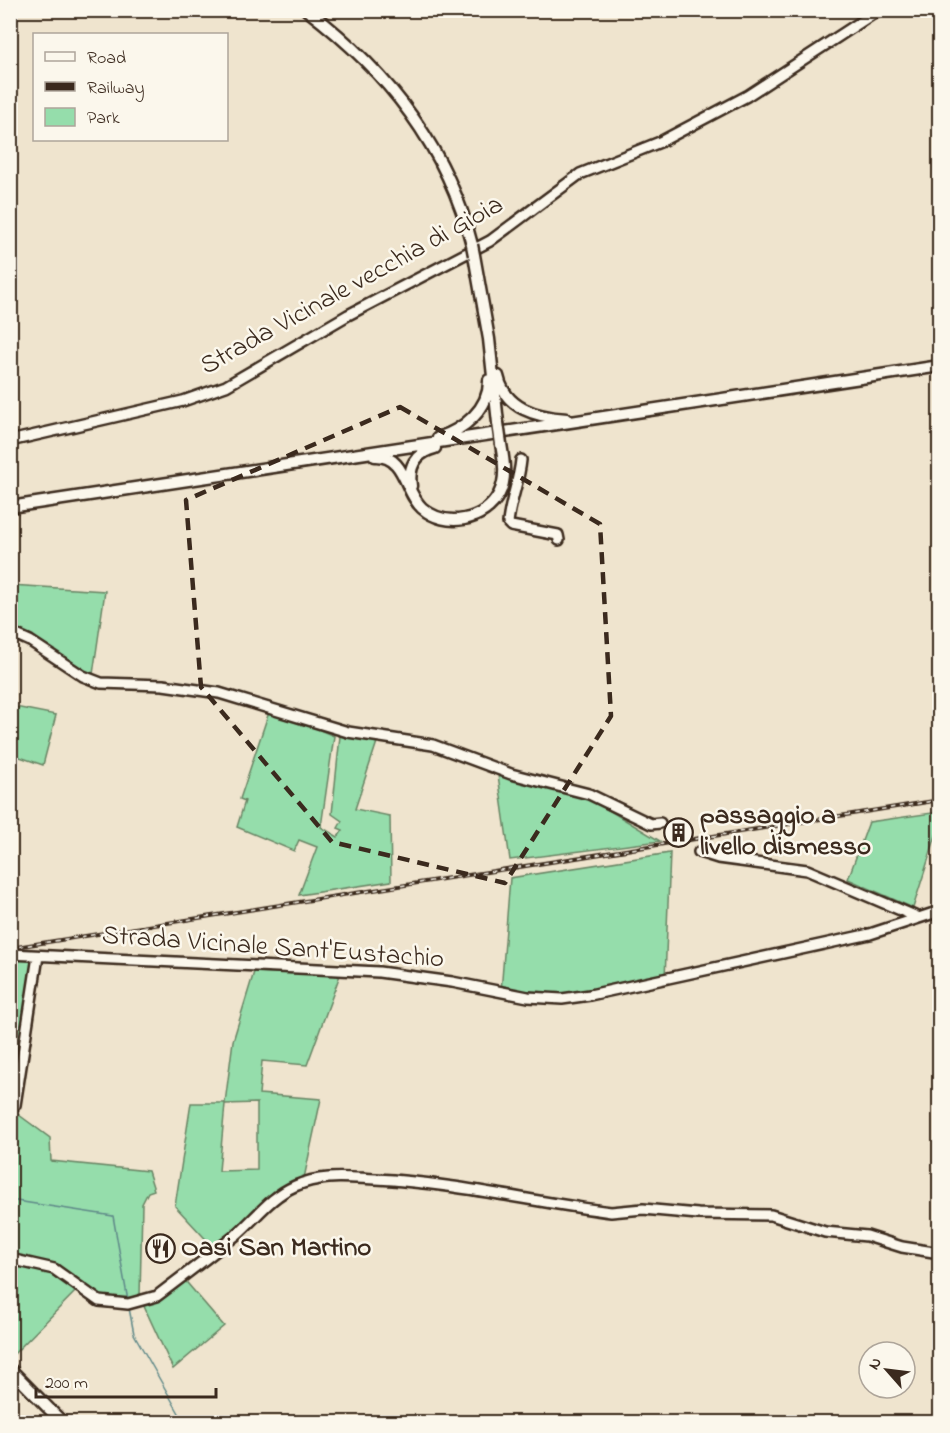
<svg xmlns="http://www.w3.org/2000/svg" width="950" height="1433" viewBox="0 0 950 1433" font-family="'Indie Flower',sans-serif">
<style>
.green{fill:#95ddab;stroke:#688464;stroke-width:1.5;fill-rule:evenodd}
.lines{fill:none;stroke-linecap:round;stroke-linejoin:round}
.stream{stroke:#5e8888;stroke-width:1.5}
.minor-casing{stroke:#3b2a1e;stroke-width:14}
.major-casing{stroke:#3b2a1e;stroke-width:15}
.minor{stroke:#fbf7ec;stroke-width:9}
.major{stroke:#fbf7ec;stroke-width:10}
.rail-casing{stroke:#3b2a1e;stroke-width:4}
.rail{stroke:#fbf7ec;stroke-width:1.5;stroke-dasharray:4.5;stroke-linecap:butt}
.major-bridge-casing{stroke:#3b2a1e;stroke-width:15;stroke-linecap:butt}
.major-bridge{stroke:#fbf7ec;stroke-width:10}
.marked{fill:none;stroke:#3b2a1e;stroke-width:4.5;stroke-dasharray:12 8;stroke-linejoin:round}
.labels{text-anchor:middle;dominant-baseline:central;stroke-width:5;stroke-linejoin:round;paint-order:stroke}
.street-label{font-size:27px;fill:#3b2a1e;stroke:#fbf7ec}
.poi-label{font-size:27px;font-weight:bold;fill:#3b2a1e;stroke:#fbf7ec;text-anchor:start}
</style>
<rect width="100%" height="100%" fill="#efe4ce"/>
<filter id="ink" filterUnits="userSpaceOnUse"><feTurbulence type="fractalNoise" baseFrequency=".0167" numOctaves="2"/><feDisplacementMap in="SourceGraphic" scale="12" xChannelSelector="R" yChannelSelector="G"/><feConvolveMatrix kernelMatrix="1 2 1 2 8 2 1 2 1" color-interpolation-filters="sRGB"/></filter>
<g filter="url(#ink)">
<path class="green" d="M10,585l95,6 -13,90 -81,-46z
M15,707l41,8 -13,50 -32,-11v-28z
M270,709l64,27 -13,91 17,10 5,-7 -5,-2 4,-7 -10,-7 8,-78 37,6 -22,67 35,7 1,65 -92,14 18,-48 -18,-7 -5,11 -57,-24 8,-26 -5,-2z
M498,775l89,22 73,44 -150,19z
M939,812v14l-26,82 -65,-29 21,-57z
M670,853l-5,126 -111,20 -53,-7 9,-114z
M11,958h26l-22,154 35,26 1,23 97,10 6,19 -6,2 -6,12 -2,93 -46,2 -15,-11 -68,69z
M254,972l86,3 -33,90 -45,-4 -3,33 62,5 -18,84 -45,26 -44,39 -39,-42 16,-103h34l8,-62zM257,1103v67l-38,1 6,-67z
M182,1277l42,49 -51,43 -31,-67z"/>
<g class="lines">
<path class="stream" d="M10,1200l103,16 15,85
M129,1308l5,26 50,88"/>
<defs>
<path id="minor" d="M10,441l173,-40 43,-15 122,-71 142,-74 90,-67 80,-32 87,-46 132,-86
M521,460c-2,22 -11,41 -13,63l3,3 47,9 1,5
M10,632l20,9 53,35 18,7 62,2 56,8 129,39 85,13 78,29 78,20 62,30 9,-1
M699,852l19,6 89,12 110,47
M10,954l369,18 73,10 76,15 34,2 28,-4 280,-61 70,-23
M15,1105l23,-149
M10,1259l44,10 45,32 29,3 29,-8c26,-20 53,-40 79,-61 20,-17 34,-38 59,-49 27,-12 53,-8 81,-7 80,4 156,23 235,33l32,-3 55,5 73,1 54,17 42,4 35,11 38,6"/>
<path id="major" d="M307,10c80,61 140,136 165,235
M474,255l15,84 9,84
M498,376c7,33 39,41 69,43
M438,438c25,-8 52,-29 51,-58
M375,456c31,-1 29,36 47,52 24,21 63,13 77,-14 8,-15 5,-33 2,-50
M411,486c-3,-19 4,-33 24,-38
M10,507l930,-141
M10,1369l52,53"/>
</defs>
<use href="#minor" class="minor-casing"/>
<use href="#major" class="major-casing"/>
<use href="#minor" class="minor"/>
<use href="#major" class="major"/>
<defs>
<path id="rail" d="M10,948l930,-148"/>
</defs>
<use href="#rail" class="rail-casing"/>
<use href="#rail" class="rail"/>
<defs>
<path id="major-bridge" d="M472,245l2,10
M498,423l3,21"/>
</defs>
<use href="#major-bridge" class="major-bridge-casing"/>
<use href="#major-bridge" class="major-bridge"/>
</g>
</g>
<path class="marked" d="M400,407l200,117 11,192 -106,167 -173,-41 -131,-155 -15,-187z"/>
<defs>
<symbol id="building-ring" viewBox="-11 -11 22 22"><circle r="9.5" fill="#fbf7ec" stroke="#3b2a1e" stroke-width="1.5"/><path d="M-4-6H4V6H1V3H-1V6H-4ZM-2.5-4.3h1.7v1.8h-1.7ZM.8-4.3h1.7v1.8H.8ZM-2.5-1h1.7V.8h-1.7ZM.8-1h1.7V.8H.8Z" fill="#3b2a1e"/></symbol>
<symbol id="restaurant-ring" viewBox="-11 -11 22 22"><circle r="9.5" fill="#fbf7ec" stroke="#3b2a1e" stroke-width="1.5"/><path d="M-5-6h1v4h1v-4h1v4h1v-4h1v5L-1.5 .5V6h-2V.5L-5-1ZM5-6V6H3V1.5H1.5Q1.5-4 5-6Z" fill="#3b2a1e"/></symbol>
</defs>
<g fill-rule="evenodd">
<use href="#building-ring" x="662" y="816" width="33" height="33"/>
<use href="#restaurant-ring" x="144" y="1232" width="33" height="33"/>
</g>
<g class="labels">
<g class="street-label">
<text transform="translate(352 286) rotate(-29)">Strada Vicinale vecchia di Gioia</text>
<text transform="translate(273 948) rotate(4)">Strada Vicinale Sant'Eustachio</text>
</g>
<g class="poi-label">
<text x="700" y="816">passaggio a<tspan x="700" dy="31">livello dismesso</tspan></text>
<text x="181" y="1248">Oasi San Martino</text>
</g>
</g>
<rect width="950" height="1433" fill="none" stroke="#fbf7ec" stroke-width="36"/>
<rect x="18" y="18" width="914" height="1397" fill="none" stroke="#3b2a1e" stroke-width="2" filter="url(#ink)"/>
<rect x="33" y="33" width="195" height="108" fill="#fbf7ec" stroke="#aea59a" stroke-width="1.5"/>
<rect x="45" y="52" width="30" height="9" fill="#fbf7ec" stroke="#aea59a" stroke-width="1.5"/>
<text x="87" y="63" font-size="18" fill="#3b2a1e">Road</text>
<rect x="45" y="82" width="30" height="9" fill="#3b2a1e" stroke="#aea59a" stroke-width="1.5"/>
<text x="87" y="93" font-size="18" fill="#3b2a1e">Railway</text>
<rect x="45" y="108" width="30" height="18" fill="#95ddab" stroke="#aea59a" stroke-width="1.5"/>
<text x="87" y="123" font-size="18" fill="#3b2a1e">Park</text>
<g transform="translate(887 1370) rotate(298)"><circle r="28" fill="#fbf7ec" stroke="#aea59a" stroke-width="1.5"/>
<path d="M0-4.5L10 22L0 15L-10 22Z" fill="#3b2a1e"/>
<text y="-9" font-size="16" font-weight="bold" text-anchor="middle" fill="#3b2a1e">N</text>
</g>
<path d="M36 1388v9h180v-9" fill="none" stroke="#3b2a1e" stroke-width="3"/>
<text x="45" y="1388" font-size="18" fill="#3b2a1e" stroke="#fbf7ec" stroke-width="4.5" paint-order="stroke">200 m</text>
</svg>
